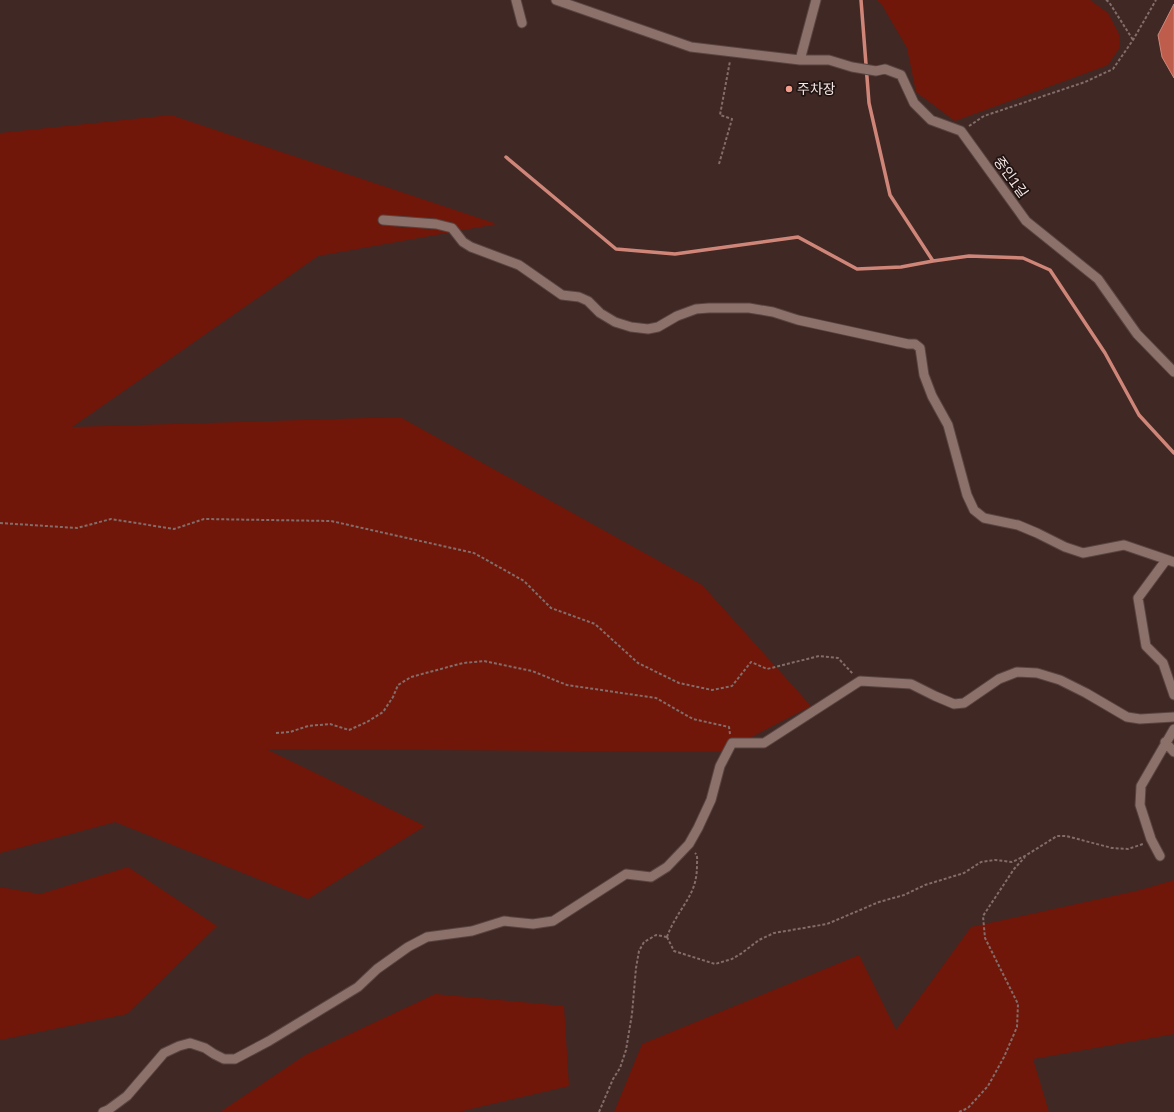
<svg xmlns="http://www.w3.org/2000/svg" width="1174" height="1112" viewBox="0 0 1174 1112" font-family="'IBM Plex Sans','Noto Sans KR',sans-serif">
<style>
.green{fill:#70170a}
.water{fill:#be5d4c;stroke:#cf8679}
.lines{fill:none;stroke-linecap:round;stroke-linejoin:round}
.stream{stroke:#cf8679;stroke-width:3.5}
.minor-casing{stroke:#584440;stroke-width:11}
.path{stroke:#826d6a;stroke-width:2;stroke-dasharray:3 2;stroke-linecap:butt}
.minor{stroke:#8c706a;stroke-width:9}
.poi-dot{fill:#f49d8d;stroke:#1f1412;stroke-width:1.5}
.labels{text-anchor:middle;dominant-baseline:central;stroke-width:3.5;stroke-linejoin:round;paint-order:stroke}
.poi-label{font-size:14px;fill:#f6e6e3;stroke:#1f1412;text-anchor:start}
.street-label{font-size:14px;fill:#f6e6e3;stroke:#1f1412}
</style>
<rect width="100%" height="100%" fill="#402824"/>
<path class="green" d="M877,0h213l18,13 11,21 1,13 -12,18 -153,56 -39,-29 -9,-44 -25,-43z
M171,115l326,109 -179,32 -246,171 328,-10 302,168 109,121 -88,46 -457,-3 159,77 -117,73 -193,-77 -115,31v-720z
M128,867l89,59 -90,88 -127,26v-153l40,7z
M1174,880v154l-141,25 16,53h-435l28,-68 217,-89 37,75 75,-103 169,-37z
M435,994l129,12 5,80 -111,26h-238l85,-57z"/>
<path class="water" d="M1174,4v74l-12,-21 -4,-22z"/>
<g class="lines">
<path class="stream" d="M861,0l8,103 21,92 43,66 36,-5 54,2 27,12 55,83 34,62 35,38
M506,157l110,92 59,5 123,-17 59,32 44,-2 32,-6"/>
<defs>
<path id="minor" d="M516,0l6,23
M556,0l135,47 109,13h29l23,7 24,4 9,-2 16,6 13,28 17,17 30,11 65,90 72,58 39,55 37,38
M800,60l16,-60
M383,220l53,4 16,4 11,14 8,5 48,18 43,30 17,2 9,4 12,12 15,9 16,5 17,2 10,-2 19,-11 19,-7 13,-1h40l24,4 25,8 110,24h7l5,4 4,27 8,21 16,29 19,70 7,15 10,8 34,7 19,8 28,14 18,6 41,-8 50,17
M1166,560l-28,38 8,48 17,17 11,32
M1165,742l9,10
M1160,856l-9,-17 -11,-34 1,-19 33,-57
M103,1112l5,-2 19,-14 37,-43 15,-7 11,-3 15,5 9,6 10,5h11l34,-18 89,-54 19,-18 31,-22 19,-10 45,-6 32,-10 29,3 20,-3 73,-47 25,3 16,-10 22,-23 9,-16 13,-28 9,-34 12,-23h32l96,-62 51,3 24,12 19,8 10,-1 35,-24 18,-7 20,1 23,7 26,13 41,24 13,2 34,-2"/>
</defs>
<use href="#minor" class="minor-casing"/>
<path class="path" d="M1106,0l3,2 24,38
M969,126l15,-10 101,-34 28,-13 20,-29 23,-40
M719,164l13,-45 -12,-4 10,-54
M0,523l77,5 34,-9 63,10 30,-10 127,2 143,32 50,28 27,27 44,16 43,39 41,20 33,7 20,-4 19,-24 16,7 52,-13 19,2 15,16
M276,733l14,-1 18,-6 22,-2 19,6 18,-8 16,-10 10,-15 5,-12 13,-8 52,-14 21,-2 48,10 35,14 89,13 37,21 36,8 1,7
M667,937l7,14 41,13 17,-5 10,-6 17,-13 15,-7 53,-9 52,-22 25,-7 21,-10 39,-12 17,-11 14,-2 17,2 13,-6 32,-20h9l46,12 16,1 15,-5
M667,937c2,-6 5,-12 8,-17 12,-21 22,-30 22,-55 0,-5 1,-9 -2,-12
M599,1112l14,-33 7,-11 6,-18 6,-36 4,-46 3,-17 5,-9 12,-7 11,2
M959,1112l9,-4 20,-22 16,-29 13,-30 1,-23 -33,-66 -2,-22 31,-47 11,-12"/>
<use href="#minor" class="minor"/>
</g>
<circle class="poi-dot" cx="789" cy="89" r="4"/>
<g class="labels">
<g class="poi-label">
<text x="797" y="89">주차장</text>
</g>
<g class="street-label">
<text transform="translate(1011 177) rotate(54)">중인1길</text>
</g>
</g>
</svg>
